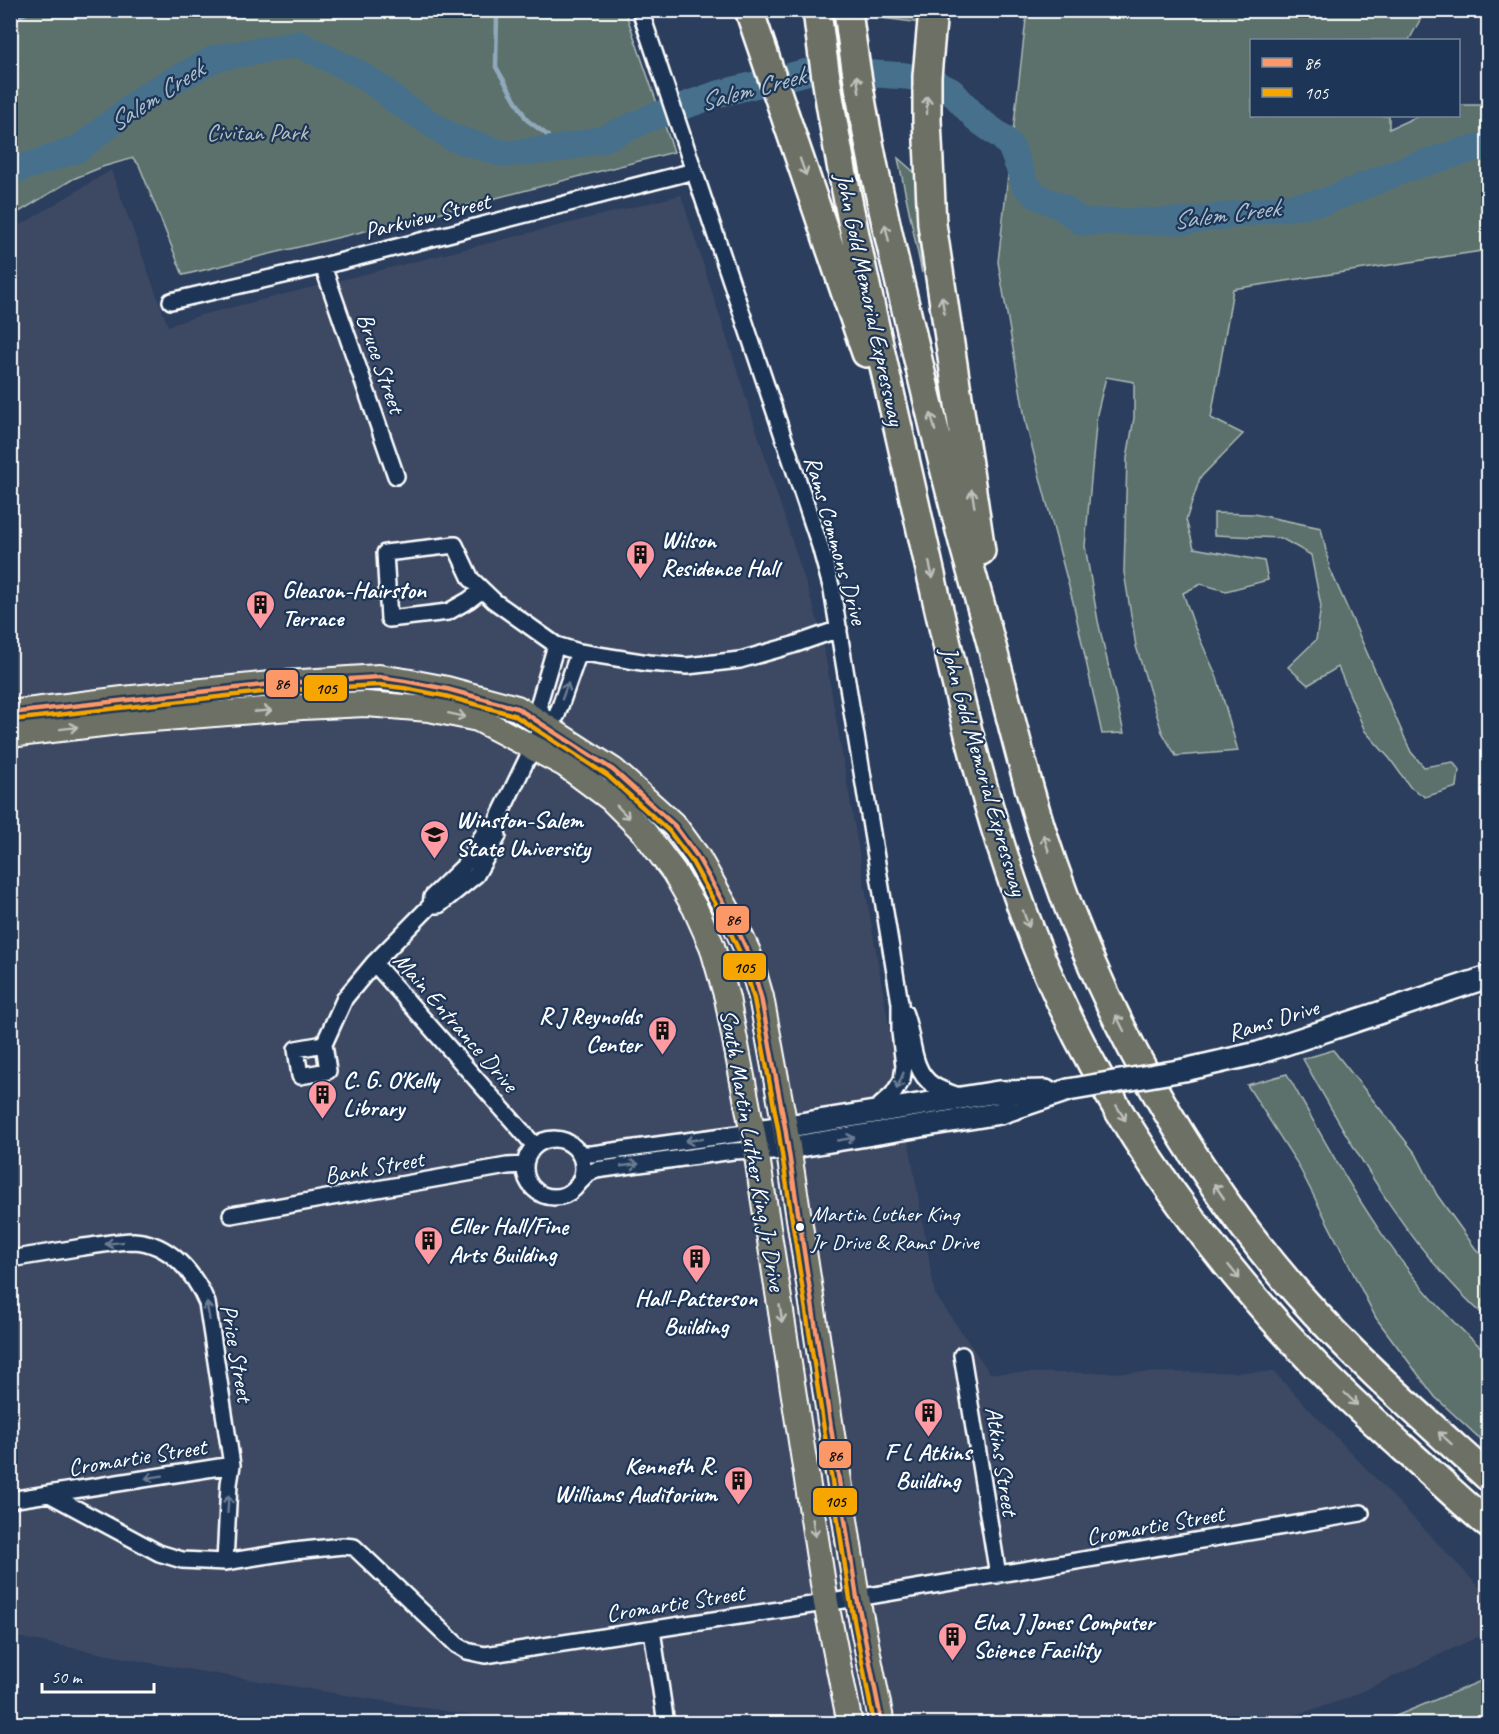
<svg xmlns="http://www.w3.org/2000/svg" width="1499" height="1734" viewBox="0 0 1499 1734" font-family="Caveat,sans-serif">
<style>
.built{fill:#3c4864}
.green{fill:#5c716c;stroke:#aeb8b6;stroke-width:1.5}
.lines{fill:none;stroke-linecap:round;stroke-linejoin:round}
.stream{stroke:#90a9bb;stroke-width:4.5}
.river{stroke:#46708d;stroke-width:27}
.street-casing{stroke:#fff;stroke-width:20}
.secondary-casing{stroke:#fff;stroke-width:26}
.primary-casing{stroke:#fff;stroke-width:28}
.highway-casing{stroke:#fff;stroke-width:32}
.street{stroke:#1d3557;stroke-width:15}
.secondary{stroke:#1d3557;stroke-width:21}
.primary{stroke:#6c7065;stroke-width:24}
.highway{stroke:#6c7065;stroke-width:27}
.secondary-bridge-casing{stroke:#fff;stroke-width:26;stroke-linecap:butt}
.secondary-bridge{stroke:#1d3557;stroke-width:21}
.bus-1-casing{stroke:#1d3557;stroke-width:9}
.bus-2-casing{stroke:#1d3557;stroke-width:9}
.bus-1{stroke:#fc9868;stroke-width:4.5}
.bus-2{stroke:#f7a600;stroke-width:4.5}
.oneway{stroke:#bdbfba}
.oneway2{stroke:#6c7c92}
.bus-dot{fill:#fff;stroke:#1d3557;stroke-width:2}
.labels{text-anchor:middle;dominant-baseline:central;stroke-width:4.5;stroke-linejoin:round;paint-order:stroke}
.bus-label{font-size:22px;fill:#fff;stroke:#1d3557;text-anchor:start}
.park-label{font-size:24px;fill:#b6bfbd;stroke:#1d3557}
.street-label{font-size:24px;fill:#fff;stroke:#1d3557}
.poi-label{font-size:24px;font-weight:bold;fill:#fff;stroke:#1d3557;text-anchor:start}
.water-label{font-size:26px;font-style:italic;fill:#acbfcc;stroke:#1d3557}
.line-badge{stroke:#1d3557;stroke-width:2}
.pale-badge-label{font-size:16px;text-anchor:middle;font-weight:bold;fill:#111}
</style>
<rect width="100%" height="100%" fill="#2b3e5d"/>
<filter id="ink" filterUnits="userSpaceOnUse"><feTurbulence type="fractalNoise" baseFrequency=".0167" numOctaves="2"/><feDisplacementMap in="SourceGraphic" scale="12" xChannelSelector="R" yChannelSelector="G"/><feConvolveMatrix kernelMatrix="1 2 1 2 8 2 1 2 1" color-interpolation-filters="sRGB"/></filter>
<g filter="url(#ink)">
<path class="built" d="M111,170l57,156 33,-11 480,-120 140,436 114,663 55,79 284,-1 214,224v36l-142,67 -80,25 -747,-1 -358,-58 -150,-29v-1405z"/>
<path class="green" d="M10,11h615l49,141 -263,68 -228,55 -44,-110 -6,-7 -31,9 -29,12 -62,38z
M874,11h47v12l-47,-6z
M1027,11h398l-16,29h-157v76h137v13l29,-13h40l1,-11h29v145l-255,39 -22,129 32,16 -43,44 -14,42 8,28 70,13 4,19 -42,11 -25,-7 -18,9 12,35 22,49 21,74 -62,5 -14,-24 -26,-86 -12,-74 3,-114 7,-40v-36l-28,-5 -9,37 -12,132 13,75 26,112 -22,1 -29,-132 -47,-178 -28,-162z
M898,158l16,14h4l-1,45 5,56z
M1214,513l40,1 67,14 9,41 81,183 13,15 29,-5 6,8 -2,17 -32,10 -15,-10 -20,-28 -25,-28 -27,-64 -30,18 -20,-18 28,-27 5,-34 -10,-51 -30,-17 -67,-3z
M1333,1050l83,104 21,41 38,53 13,14v57c-80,-70 -133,-168 -185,-260z
M1287,1074c55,98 112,207 201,279v93l-53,-49 -59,-79 -79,-155 -50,-78z
M1488,1678v45h-109z"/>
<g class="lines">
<path class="stream" d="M497,15l-1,52 31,53 19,14 12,15
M10,19l25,-9"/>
<path class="river" d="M10,172l68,-23 69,-54 69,-37 83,-14 61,30 24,16 12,11 57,37 52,16 53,-5 45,-10 49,-22 66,-23 97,-24 91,6 23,4 22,11 27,29 24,17 9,10 15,39 11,10 25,11 20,15 107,-1 135,-19 84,-34 80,-24"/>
<defs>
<path id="street" d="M640,10l180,536 12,44 68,413v29l4,34 -2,14 -9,14 -21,19
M323,266l73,210
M171,301l152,-35 371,-95
M482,590l-13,10 -21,12 -59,7 -4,-66 70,-8 16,34 23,22 62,44 23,7 69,11 39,3 53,-6 53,-15 46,-16
M544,724l-5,-21 17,-58
M431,905h8l37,-30 22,-39 -3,-11
M374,963l161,183
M904,1012c10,23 6,58 29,73 9,6 21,9 31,13
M324,1044l-28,5 4,27 28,-5 -4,-27 21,-46 29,-35 57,-58 1,-8 31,-30 23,-37 9,-5 49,-101 13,-9 22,-63
M525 1168a29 29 0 1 1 58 0a29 29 0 1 1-58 0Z
M577,1150l6,4h9l160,-22
M580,1182l9,-9 7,-3 137,-19 23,-1
M231,1215l276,-49 17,-1
M10,1259c25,-4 49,-8 73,-12 17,-2 34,-6 51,-6 35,2 60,31 73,62l25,162 -3,19 -4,78
M962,1355l36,220
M49,1494l110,59 23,7 43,2 69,-11 49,-5 11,1 103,98 10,6 18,4 372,-57 504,-85
M10,1500l222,-35
M652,1630l14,94"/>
<path id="secondary" d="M1184,1070l74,-17 230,-76
M752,1132l246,-40 48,-1
M756,1150l32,-2 212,-35 68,-23"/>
<path id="primary" d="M10,713l113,-14 148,-15 108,-7 26,4 42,8 70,19 96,62 62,56 22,30 35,62 16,34 13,45 24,130 72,471 25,126
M10,735l117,-14 175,-14 64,-3 63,5 49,10 86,45 47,35 33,33 30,40 21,36 17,38 15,52 29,152 70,453 24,121"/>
<path id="highway" d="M749,10l117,343
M817,10c18,156 57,309 91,462 35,154 67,316 124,463 61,157 159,298 274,420 35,38 74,72 112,106 23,21 46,43 70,63
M848,10c13,110 38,217 64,324 16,69 33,139 51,208 13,47 27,95 39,143 16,61 31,123 52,182 53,154 137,304 244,427 58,66 125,124 190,183
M933,10l-6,66v44l5,104 49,327"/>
</defs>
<use href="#street" class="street-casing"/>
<use href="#secondary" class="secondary-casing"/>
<use href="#primary" class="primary-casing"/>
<use href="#highway" class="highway-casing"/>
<use href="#street" class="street"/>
<use href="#secondary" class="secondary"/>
<use href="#primary" class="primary"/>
<use href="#highway" class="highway"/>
<defs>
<path id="secondary-bridge" d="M1068,1090l116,-20"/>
</defs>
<use href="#secondary-bridge" class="secondary-bridge-casing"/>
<use href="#secondary-bridge" class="secondary-bridge"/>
<defs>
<path id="bus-1" d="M10,713l261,-29 108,-7 26,4 42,8 70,19 96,62 62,56 22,30 35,62 16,34 13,45 24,130 72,471 25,126"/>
<path id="bus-2" d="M11,720l261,-29 107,-6 25,3 41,8 69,19 94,61 61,55 22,29 34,61 16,34 13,44 24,129 72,471 24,125"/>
</defs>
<use href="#bus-1" class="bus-1-casing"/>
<use href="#bus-2" class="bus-2-casing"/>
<use href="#bus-1" class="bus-1"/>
<use href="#bus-2" class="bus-2"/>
</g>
<defs><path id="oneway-shaft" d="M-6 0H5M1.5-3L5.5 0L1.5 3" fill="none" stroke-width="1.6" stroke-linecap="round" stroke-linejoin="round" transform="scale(1.5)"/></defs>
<g class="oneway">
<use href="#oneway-shaft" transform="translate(858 84) rotate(-98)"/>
<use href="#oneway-shaft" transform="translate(927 105) rotate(-90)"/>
<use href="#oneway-shaft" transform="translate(803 167) rotate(70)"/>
<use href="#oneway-shaft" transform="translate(887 233) rotate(-103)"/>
<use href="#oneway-shaft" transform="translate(943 305) rotate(-99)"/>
<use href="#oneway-shaft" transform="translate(933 422) rotate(-104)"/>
<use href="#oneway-shaft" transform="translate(973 498) rotate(-99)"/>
<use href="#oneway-shaft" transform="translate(931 570) rotate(77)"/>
<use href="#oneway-shaft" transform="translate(263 711) rotate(-5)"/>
<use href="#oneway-shaft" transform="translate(457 715) rotate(12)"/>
<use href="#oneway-shaft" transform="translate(69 728) rotate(-7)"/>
<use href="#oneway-shaft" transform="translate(623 812) rotate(46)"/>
<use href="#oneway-shaft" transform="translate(1046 843) rotate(-108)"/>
<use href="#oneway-shaft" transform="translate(1026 919) rotate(70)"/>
<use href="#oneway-shaft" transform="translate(1120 1023) rotate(-117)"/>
<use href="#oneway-shaft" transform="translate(1121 1113) rotate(59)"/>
<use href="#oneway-shaft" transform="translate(1219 1191) rotate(-124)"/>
<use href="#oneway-shaft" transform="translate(1234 1272) rotate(51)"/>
<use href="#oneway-shaft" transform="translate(781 1314) rotate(81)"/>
<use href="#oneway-shaft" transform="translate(1351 1399) rotate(44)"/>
<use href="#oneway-shaft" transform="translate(1445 1438) rotate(-138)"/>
<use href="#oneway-shaft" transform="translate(814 1528) rotate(81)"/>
</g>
<g class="oneway2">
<use href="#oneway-shaft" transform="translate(565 691) rotate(-70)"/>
<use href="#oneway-shaft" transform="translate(900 1081) rotate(113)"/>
<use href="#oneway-shaft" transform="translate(846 1139) rotate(-10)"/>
<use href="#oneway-shaft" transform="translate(694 1140) rotate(172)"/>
<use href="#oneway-shaft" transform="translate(630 1165) rotate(-8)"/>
<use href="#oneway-shaft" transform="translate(114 1243) rotate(173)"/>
<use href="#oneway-shaft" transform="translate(208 1311) rotate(-100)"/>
<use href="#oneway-shaft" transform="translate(154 1477) rotate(171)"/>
<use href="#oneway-shaft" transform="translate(228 1504) rotate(-87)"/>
</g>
</g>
<defs>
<symbol id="building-pin" viewBox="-11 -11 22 30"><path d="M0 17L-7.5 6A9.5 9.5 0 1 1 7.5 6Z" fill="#ff9aa2" stroke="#1d3557"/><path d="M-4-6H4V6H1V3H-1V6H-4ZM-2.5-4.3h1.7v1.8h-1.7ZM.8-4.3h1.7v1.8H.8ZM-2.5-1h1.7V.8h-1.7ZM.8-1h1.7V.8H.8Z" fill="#111"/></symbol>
<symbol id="university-pin" viewBox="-11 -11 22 30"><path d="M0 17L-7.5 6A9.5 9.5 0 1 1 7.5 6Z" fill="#ff9aa2" stroke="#1d3557"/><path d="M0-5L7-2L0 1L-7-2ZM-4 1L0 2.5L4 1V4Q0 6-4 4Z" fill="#111"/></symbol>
</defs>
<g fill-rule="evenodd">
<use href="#building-pin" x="624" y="538" width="33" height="45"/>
<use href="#building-pin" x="244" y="588" width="33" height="45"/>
<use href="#university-pin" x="418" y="818" width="33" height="45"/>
<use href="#building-pin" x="646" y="1014" width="33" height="45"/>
<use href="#building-pin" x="306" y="1078" width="33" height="45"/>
<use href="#building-pin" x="412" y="1224" width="33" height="45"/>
<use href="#building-pin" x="680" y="1242" width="33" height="45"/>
<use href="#building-pin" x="912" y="1396" width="33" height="45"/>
<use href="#building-pin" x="722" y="1464" width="33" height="45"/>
<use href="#building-pin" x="936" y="1620" width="33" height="45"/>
</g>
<circle class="bus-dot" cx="800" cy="1227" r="5"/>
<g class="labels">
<g class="bus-label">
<text x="811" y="1214">Martin Luther King<tspan x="811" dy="28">Jr Drive &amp; Rams Drive</tspan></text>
</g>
<g class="park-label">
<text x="257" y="132">Civitan Park</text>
</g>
<g class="street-label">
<text transform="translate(427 216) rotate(-14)">Parkview Street</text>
<text transform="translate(870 299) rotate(78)">John Gold Memorial Expressway</text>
<text transform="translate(381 363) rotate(71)">Bruce Street</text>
<text transform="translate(836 540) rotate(74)">Rams Commons Drive</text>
<text transform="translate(984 771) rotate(74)">John Gold Memorial Expressway</text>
<text transform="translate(1273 1020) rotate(-17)">Rams Drive</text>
<text transform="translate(456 1022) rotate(49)">Main Entrance Drive</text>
<text transform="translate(753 1150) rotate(80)">South Martin Luther King Jr Drive</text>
<text transform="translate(374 1167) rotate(-10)">Bank Street</text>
<text transform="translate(237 1353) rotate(80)">Price Street</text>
<text transform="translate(137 1457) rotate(-9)">Cromartie Street</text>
<text transform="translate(1002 1461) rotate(81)">Atkins Street</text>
<text transform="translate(1155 1525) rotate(-10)">Cromartie Street</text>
<text transform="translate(675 1603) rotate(-9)">Cromartie Street</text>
</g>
<g class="poi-label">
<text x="661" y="540">Wilson<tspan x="661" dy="28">Residence Hall</tspan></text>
<text x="282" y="590">Gleason-Hairston<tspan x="282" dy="28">Terrace</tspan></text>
<text x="456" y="820">Winston-Salem<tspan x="456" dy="28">State University</tspan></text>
<text x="641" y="1016" text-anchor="end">R J Reynolds<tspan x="641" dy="28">Center</tspan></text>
<text x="343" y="1080">C. G. O'Kelly<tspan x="343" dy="28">Library</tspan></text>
<text x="449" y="1226">Eller Hall/Fine<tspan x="449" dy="28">Arts Building</tspan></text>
<text x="696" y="1298" text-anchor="middle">Hall-Patterson<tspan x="696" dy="28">Building</tspan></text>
<text x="928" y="1452" text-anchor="middle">F L Atkins<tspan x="928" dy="28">Building</tspan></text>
<text x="717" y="1466" text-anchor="end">Kenneth R.<tspan x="717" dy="28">Williams Auditorium</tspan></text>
<text x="973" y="1622">Elva J Jones Computer<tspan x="973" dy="28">Science Facility</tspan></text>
</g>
<g class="water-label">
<text transform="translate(752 89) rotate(-15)">Salem Creek</text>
<text transform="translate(156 96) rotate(-33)">Salem Creek</text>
<text transform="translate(1226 214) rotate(-7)">Salem Creek</text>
</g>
</g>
<g class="line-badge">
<rect x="265" y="669" width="34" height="29" rx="6" fill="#fc9868"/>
<rect x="303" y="674" width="45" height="28" rx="6" fill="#f7a600"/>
<rect x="715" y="905" width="35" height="29" rx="6" fill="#fc9868"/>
<rect x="722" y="952" width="45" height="29" rx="6" fill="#f7a600"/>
<rect x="818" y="1440" width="34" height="29" rx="6" fill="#fc9868"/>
<rect x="812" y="1487" width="46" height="29" rx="6" fill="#f7a600"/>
</g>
<g class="pale-badge-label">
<text x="282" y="689">86</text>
<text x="326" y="694">105</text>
<text x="733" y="925">86</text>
<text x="744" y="973">105</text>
<text x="835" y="1461">86</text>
<text x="835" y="1507">105</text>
</g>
<rect width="1499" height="1734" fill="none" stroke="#1d3557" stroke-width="36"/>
<rect x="18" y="18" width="1463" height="1698" fill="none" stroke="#fff" stroke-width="2" filter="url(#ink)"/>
<rect x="1250" y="39" width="210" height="78" fill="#1d3557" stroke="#77869a" stroke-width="1.5"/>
<rect x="1262" y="58" width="30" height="9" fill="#fc9868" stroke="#77869a" stroke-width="1.5"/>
<text x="1304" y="69" font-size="18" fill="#ffffff">86</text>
<rect x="1262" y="88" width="30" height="9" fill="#f7a600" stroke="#77869a" stroke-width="1.5"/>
<text x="1304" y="99" font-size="18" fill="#ffffff">105</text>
<path d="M42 1683v9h112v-9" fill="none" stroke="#ffffff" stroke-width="3"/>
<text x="51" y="1683" font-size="18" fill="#ffffff" stroke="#1d3557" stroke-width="4.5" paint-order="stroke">50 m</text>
</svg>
